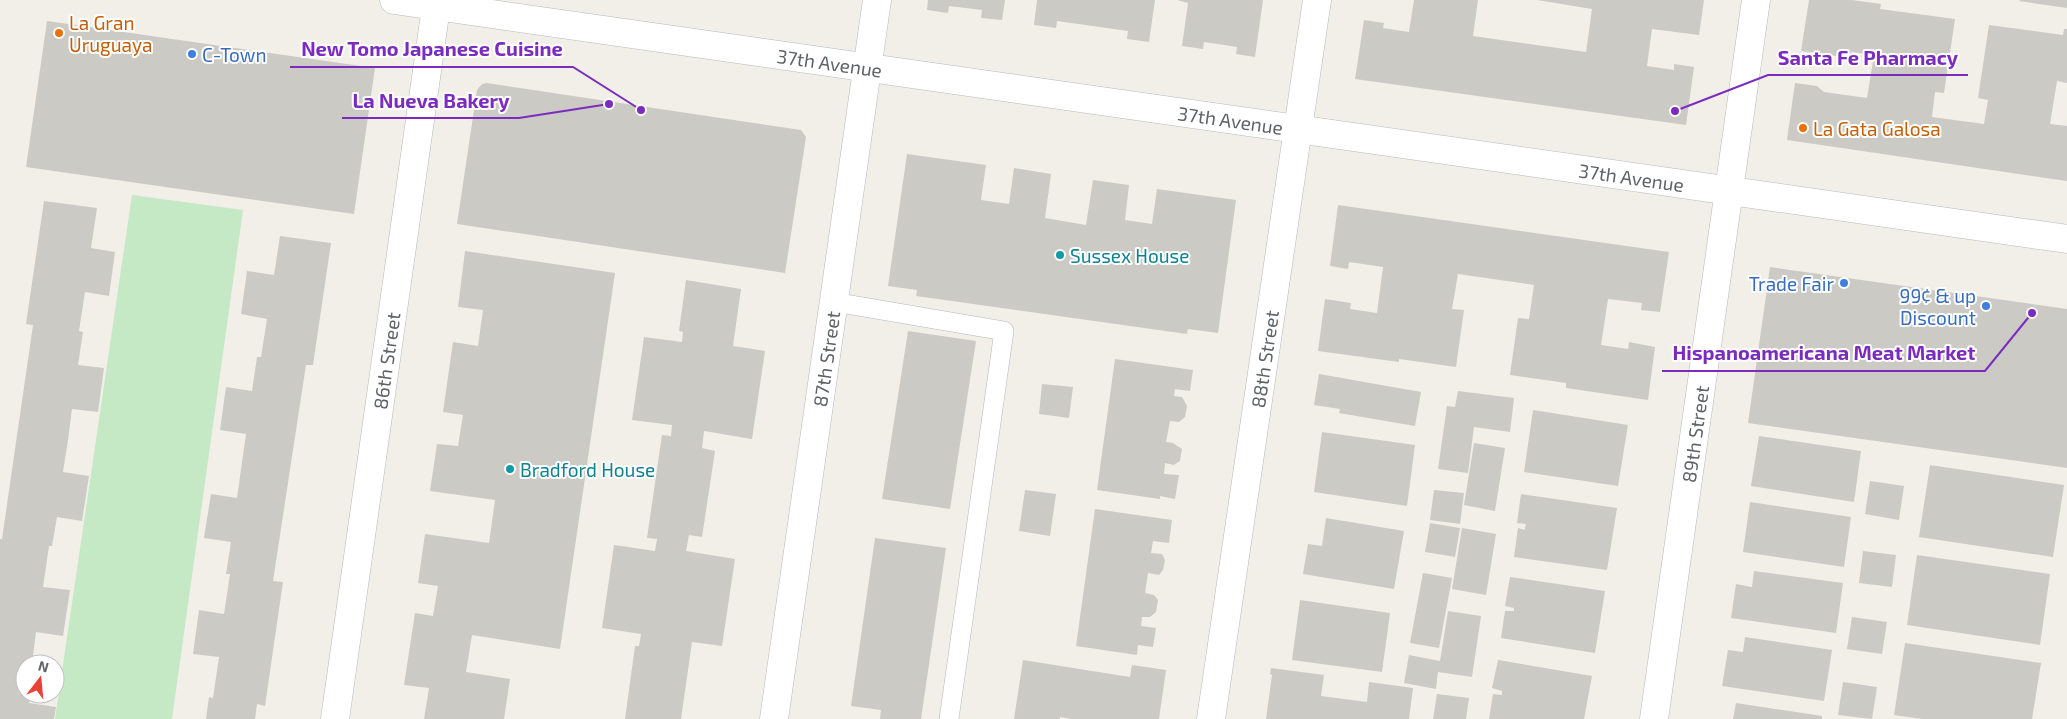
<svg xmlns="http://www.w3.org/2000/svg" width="2067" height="719" viewBox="0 0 2067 719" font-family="'Exo 2',sans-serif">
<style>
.green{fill:#c5e8c5}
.building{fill:#cccac5}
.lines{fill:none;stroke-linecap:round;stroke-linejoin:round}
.lane-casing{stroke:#b5b8bc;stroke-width:20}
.street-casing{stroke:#b5b8bc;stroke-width:29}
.lane{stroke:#fff;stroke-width:19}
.street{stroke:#fff;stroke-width:28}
.food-dot{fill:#e8710a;stroke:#fff;stroke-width:2}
.shop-dot{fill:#3f7fe0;stroke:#fff;stroke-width:2}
.culture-dot{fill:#0f9aa8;stroke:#fff;stroke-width:2}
.labels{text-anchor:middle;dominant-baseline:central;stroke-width:4;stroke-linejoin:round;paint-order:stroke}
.food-label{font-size:19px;fill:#c56008;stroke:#fff;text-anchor:start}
.shop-label{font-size:19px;fill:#366cbe;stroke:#fff;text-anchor:end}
.street-label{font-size:19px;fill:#5f6368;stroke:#fff}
.culture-label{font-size:19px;fill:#0d838f;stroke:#fff;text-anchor:start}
.leader{fill:none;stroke:#7b2cbf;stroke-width:2}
.callout-dot{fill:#7b2cbf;stroke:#fff;stroke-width:2}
.callout-label{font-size:20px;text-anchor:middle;font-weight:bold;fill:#7b2cbf;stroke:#fff;stroke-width:4;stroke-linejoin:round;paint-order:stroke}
</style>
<rect width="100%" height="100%" fill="#f1efe8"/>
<path class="green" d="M132,195l111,15 -71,509h-117z"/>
<path class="building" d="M928,0h77l-3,20 -21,-2 1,-8 -33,-4 -1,7 -21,-3z
M1037,0h118l-6,42 -22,-3 1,-8 -71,-10 -1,7 -22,-3z
M1177,0h86l-8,57 -19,-3 1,-7 -33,-5 -1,7 -21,-3 6,-43z
M1414,0h64l-5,36 113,16 6,-43 -55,-9h167l-5,35 -47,-6 -5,37 27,4v-6l20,3 -8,58 -331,-46 9,-59 20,3 -1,5 26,4z
M1809,0h43l29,4 -1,5 75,10 -11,74 -9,-1 -3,25 52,7 4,-24 -10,-2 11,-73 74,10 1,-6h3v54l-10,-2 -7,43 17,2v55l-280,-41 8,-57 22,3 7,6 43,6 7,-43 -23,-3 -1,6 -49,-7z
M2020,0h47v8l-48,-7z
M47,21l328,47 -21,146 -328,-47z
M487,83l314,47 5,7 -21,136 -328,-49 20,-134 5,-6z
M907,154l79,11 -5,35 28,4 5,-36 37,6 -6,44 41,7 7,-45 36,5 -4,35 27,4 5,-35 79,11 -18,133 -30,-4 -1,5 -271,-38 1,-6 -29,-4z
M44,201l53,7 -6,40 24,4 -6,44 -24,-4 -6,39 4,1 -5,33 26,3 -6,44 -26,-3 -4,31 -5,32 26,4 -7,45 -25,-4 -5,29h-3l-6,41 27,3 -7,46 -27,-4 -4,32h-7v30h5l-1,9 27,4 -2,12h-54v-180h2l31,-214 -7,-1z
M1338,205l331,47 -9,60 -19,-2 1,-7 -34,-4 -7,46 27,4 1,-7 26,5 -7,53 -82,-12v-5l-56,-8 8,-57 11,1 5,-34 -76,-11 -6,35 12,1 -8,57 -57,-8v3l-81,-11 7,-52 26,4 -1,6 27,4 6,-46 -34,-5 -1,7 -18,-3z
M280,236l51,7 -18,122h-7l-33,216 10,1 -18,124 -8,-2 -2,15h-49l3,-22 4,1 6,-41 -26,-3 6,-44 25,4 6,-40h-4l5,-32 -27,-4 7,-44 26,4 9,-64 -26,-4 6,-43 26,4 5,-34h4l6,-38 -26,-5 6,-43 27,4z
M465,251l150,22 -55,376 -88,-14 -6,37 44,7 -6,40h-80l5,-31 -25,-3 11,-72 18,3 5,-30 -20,-3 7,-49 64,9 6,-43 -65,-9 7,-47 21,2 5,-31 -20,-3 10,-70 25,4 5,-36 -25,-3z
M1770,267l297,42v159l-319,-45z
M686,280l55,9 -8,57 32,5 -13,88 -48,-8 -2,17 13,3 -13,86 -13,-2 -3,16 49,8 -13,87 -30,-4 -11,77h-56l10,-73h4l2,-12 -39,-6 12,-83 41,6 2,-12 -10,-1 15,-103 9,1 1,-11 -40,-5 12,-83 38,5 1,-10 -4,-1z
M908,331l68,10 -26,168 -68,-10z
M1115,359l78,11 -3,21 -15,-2 -1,7 8,1 5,9 -2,11 -6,5 -9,-1 -4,21 7,1 9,6 -2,12 -6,4 -9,-2 -1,11 15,1 -4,24 -15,-3v3l-63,-9z
M1319,374l102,18 -6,34 -76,-13 1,-4 -26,-4z
M1042,384l31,3 -4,31 -30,-4z
M1458,391l56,7 -4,34 -36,-5 -6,46 -30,-4 9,-63 8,1z
M1533,410l95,15 -10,61 -94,-14z
M1322,432l93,13 -8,61 -93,-14z
M1759,436l102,15 -7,51 -103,-16z
M1474,443l31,5 -10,63 -31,-6z
M1930,465l134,20 -11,72 -134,-20z
M1870,481l34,5 -5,34 -34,-6z
M1025,490l31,4 -6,42 -31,-5z
M1434,490l30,3 -4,31 -30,-4z
M1521,494l96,14 -10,62 -93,-13 4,-29 7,2v-3l1,-3 -9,-1z
M1750,502l101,15 -7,50 -101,-15z
M1095,509l77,11 -3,23 -16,-2 -2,12 11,1 3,6 -2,10 -4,5 -11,-2 -3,20 9,2 4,5 -2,12 -6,5h-8l-1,9 15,2 -3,19 -15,-2 -1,10 -61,-9z
M1326,518l78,13 -10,58 -91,-15 5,-30 14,2z
M1430,523l30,5 -5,29 -30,-5z
M1462,528l34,6 -10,61 -34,-6z
M875,538l71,10 -25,171h-41l1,-9 -30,-4z
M1863,551l33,4 -4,32 -33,-4z
M1917,555l133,19 -10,71 -133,-20z
M1754,571l89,12 -7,50 -105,-15 5,-34 16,3z
M1423,573l29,5 -13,70 -29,-5z
M1510,577l95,14 -10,62 -94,-15 4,-27h9v-3l-9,-2z
M1300,600l90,13 -8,59 -90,-12z
M1448,611l33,5 -9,61 -34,-5 -2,17 -32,-6 5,-28 31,6z
M1852,617l35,5 -5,32 -35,-5z
M1745,637l87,13 -8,51 -102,-15 6,-36 15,2z
M1905,643l136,20 -9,56h-110l-28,-4z
M1023,660l107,17 2,-12 34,5 -7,49h-88l-11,-2v2h-46z
M1498,660l94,16 -8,43h-95l4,-25 9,1v-4l-10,-3z
M1271,668l53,7 -3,21 46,6 2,-20 44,6 -4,31h-143l6,-44 -2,-1z
M1843,682l34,5 -5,32 -34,-4z
M1437,694l32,4 -3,21h-33z
M1736,703l86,13v3h-89z"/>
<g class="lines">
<defs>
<path id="lane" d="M834,302l170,29 -55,388"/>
<g id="street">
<path id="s1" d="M394,0l1673,239"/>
<path id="s2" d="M335,719l102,-719"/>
<path id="s3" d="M774,719l103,-719"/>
<path id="s4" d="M1211,719l106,-719"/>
<path id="s5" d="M1654,719l102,-719"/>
</g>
</defs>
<use href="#lane" class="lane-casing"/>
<use href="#street" class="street-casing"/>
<use href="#lane" class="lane"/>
<use href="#street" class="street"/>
</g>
<g class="food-dot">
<circle cx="59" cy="33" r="5"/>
<circle cx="1803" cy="128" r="5"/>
</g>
<g class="shop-dot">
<circle cx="192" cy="54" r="5"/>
<circle cx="1844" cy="283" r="5"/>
<circle cx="1986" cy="306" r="5"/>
</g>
<g class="culture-dot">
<circle cx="1060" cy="255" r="5"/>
<circle cx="510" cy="469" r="5"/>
</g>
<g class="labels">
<g class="food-label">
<text x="69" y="22">La Gran<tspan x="69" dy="22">Uruguaya</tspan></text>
<text x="1813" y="128">La Gata Galosa</text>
</g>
<g class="shop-label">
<text x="202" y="54" text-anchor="start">C-Town</text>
<text x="1834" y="283">Trade Fair</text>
<text x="1976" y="295">99¢ &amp; up<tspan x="1976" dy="22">Discount</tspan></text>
</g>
<g class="street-label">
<text stroke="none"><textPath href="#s1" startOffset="440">37th Avenue</textPath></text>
<text stroke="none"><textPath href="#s1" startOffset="845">37th Avenue</textPath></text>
<text stroke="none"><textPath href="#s1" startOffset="1250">37th Avenue</textPath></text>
<text stroke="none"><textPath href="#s3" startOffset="364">87th Street</textPath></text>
<text stroke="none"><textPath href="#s2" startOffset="362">86th Street</textPath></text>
<text stroke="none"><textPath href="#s4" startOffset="364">88th Street</textPath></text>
<text stroke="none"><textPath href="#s5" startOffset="288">89th Street</textPath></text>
</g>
<g class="culture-label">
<text x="1070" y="255">Sussex House</text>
<text x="520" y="469">Bradford House</text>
</g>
</g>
<path class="leader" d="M641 110L573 67H290M1675 111L1768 75H1968M609 104L519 118H342M2032 313L1985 371H1662"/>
<g class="callout-dot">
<circle cx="641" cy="110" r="5"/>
<circle cx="1675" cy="111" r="5"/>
<circle cx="609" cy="104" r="5"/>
<circle cx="2032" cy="313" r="5"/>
</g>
<g class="callout-label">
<text x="432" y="56">New Tomo Japanese Cuisine</text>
<text x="1868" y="65">Santa Fe Pharmacy</text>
<text x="431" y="108">La Nueva Bakery</text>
<text x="1824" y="360">Hispanoamericana Meat Market</text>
</g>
<g transform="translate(40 679) rotate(16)"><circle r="24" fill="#ffffff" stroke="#bfc1c3"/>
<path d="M0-4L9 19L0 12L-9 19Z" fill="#ea4335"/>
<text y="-8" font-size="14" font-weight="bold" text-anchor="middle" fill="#5f6368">N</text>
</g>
</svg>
